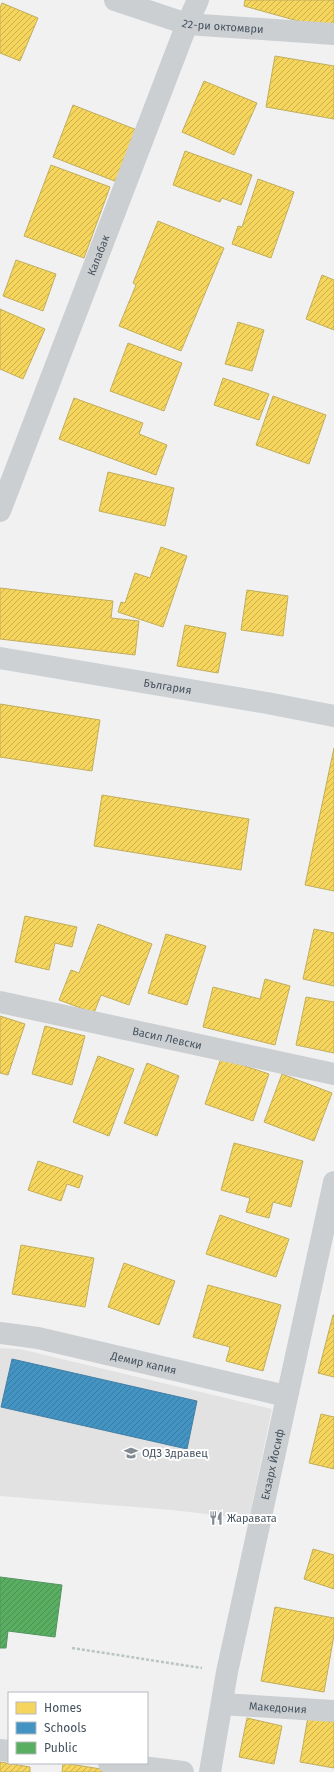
<svg xmlns="http://www.w3.org/2000/svg" width="334" height="1772" viewBox="0 0 334 1772" font-family="'Fira Sans',sans-serif">
<style>
.education{fill:#e2e2e3}
.homes{fill:url(#homes-hatch);stroke:#c1ae5d}
.schools{fill:url(#schools-hatch);stroke:#4480a5}
.public{fill:url(#public-hatch);stroke:#549360}
.lines{fill:none;stroke-linecap:round;stroke-linejoin:round}
.path{stroke:#b8c6c1;stroke-width:2.5;stroke-dasharray:3 2;stroke-linecap:butt}
.street{stroke:#cccfd2;stroke-width:22}
.secondary{stroke:#cdd1d4;stroke-width:22}
.labels{text-anchor:middle;dominant-baseline:central;stroke-width:4;stroke-linejoin:round;paint-order:stroke}
.street-label{font-size:11px;fill:#46535f;stroke:#fff}
.poi-label{font-size:11px;fill:#46535f;stroke:#fff;text-anchor:start}
</style>
<defs>
<pattern id="homes-hatch" width="6" height="6" patternUnits="userSpaceOnUse"><rect width="6" height="6" fill="#f6d55c"/><path d="M-1 1l2-2M0 6l6-6M5 7l2-2" fill="none" stroke="#c9af4f"/></pattern>
<pattern id="schools-hatch" width="6" height="6" patternUnits="userSpaceOnUse"><rect width="6" height="6" fill="#4393c3"/><path d="M-1 1l2-2M0 6l6-6M5 7l2-2" fill="none" stroke="#3a7ba2"/></pattern>
<pattern id="public-hatch" width="6" height="6" patternUnits="userSpaceOnUse"><rect width="6" height="6" fill="#5aae61"/><path d="M-1 1l2-2M0 6l6-6M5 7l2-2" fill="none" stroke="#4c9053"/></pattern>
</defs>
<rect width="100%" height="100%" fill="#f1f1f1"/>
<path class="education" d="M0,1348l20,1 252,60 -23,110 -77,-9 -172,-14z"/>
<path class="homes" d="M245,0h89v31l-90,-25z
M2,3l36,15 -18,43 -20,-8v-45z
M275,56l59,10v53l-68,-12z
M204,81l53,22 -23,52 -52,-23z
M73,105l64,25 -20,52 -64,-25z
M185,151l67,24 -11,30 -19,-7 -2,4 -47,-17z
M51,165l59,22 -26,71 -60,-22z
M258,179l36,13 -23,66 -39,-14 6,-18 4,1z
M158,221l66,27 -43,103 -62,-25 17,-41 -3,-2z
M16,260l40,14 -13,37 -40,-15z
M322,275l12,5v50l-28,-11z
M0,309l45,20 -22,50 -23,-10z
M238,322l26,8 -12,41 -27,-7z
M128,343l54,20 -18,48 -54,-20z
M223,378l46,16 -10,26 -45,-15z
M273,396l53,19 -17,49 -53,-19z
M74,398l69,25 -4,11 28,11 -11,30 -97,-36z
M108,472l66,16 -9,38 -66,-15z
M161,547l26,9 -24,71 -45,-15 3,-10 4,1 10,-30 15,5z
M0,588l113,13 -2,17 28,3 -4,34 -135,-16z
M247,590l41,6 -5,40 -42,-6z
M185,625l41,8 -8,40 -41,-7z
M0,704l100,16 -8,51 -92,-14z
M334,748v143l-29,-6z
M102,795l147,24 -8,51 -147,-24z
M25,916l52,11 -5,20 -17,-4 -6,27 -34,-8z
M98,924l54,20 -23,61 -28,-10 -7,18 -35,-13 12,-30 8,3z
M314,929l20,4v53l-31,-7z
M166,934l40,12 -19,59 -39,-12z
M265,979l25,7 -15,59 -72,-18 10,-40 47,12z
M306,997l28,5v51l-38,-8z
M0,1016l25,8 -17,51 -8,-2z
M45,1026l40,10 -13,49 -40,-11z
M98,1056l36,13 -25,67 -36,-14z
M221,1058l48,16 -16,47 -48,-17z
M147,1063l32,13 -22,60 -33,-13z
M282,1074l50,19 -18,48 -50,-19z
M234,1143l69,18 -12,46 -18,-5 -4,16 -23,-6 4,-14 -29,-8z
M38,1161l45,15 -4,12 -12,-4 -6,17 -33,-11z
M220,1215l69,24 -13,38 -70,-23z
M21,1245l73,13 -9,49 -73,-13z
M124,1263l51,18 -16,44 -51,-18z
M208,1285l73,20 -18,66 -37,-10 4,-14 -37,-10z
M333,1315h1v62l-16,-4z
M321,1414l13,3v52l-25,-6z
M313,1549l21,6v34l-30,-10z
M275,1607l59,11v17l-10,57 -63,-11z
M308,1717l26,5v46l-34,-6z
M247,1718l35,8 -8,38 -35,-7z
M0,1762l30,5v5h-30z
M63,1763l57,9h-58z"/>
<path class="schools" d="M12,1359l185,42 -10,48 -186,-42z"/>
<path class="public" d="M0,1577l62,8 -7,52 -47,-6 -2,17h-6z"/>
<g class="lines">
<path class="path" d="M72,1648l130,20"/>
<g class="street">
<path id="s1" d="M115,0l72,24 147,10"/>
<path id="s2" d="M0,511l187,-487 11,-24"/>
<path id="s3" d="M0,1002l334,72"/>
<path id="s4" d="M0,1333l38,5 248,58"/>
<path id="s5" d="M222,1704l112,7"/>
<path d="M0,1750l9,1"/>
<path d="M109,1763l74,9"/>
<path id="s6" d="M210,1772l17,-100 107,-490"/>
</g>
<path class="secondary" id="s7" d="M0,658l267,45 67,13"/>
</g>
<defs>
<symbol id="school-bare" viewBox="-9 -9 18 18"><path d="M0-5L7-2L0 1L-7-2ZM-4 1L0 2.5L4 1V4Q0 6-4 4Z" fill="#828a92" stroke="#fff" stroke-width="2.5" paint-order="stroke"/></symbol>
<symbol id="restaurant-bare" viewBox="-9 -9 18 18"><path d="M-5-6h1v4h1v-4h1v4h1v-4h1v5L-1.5 .5V6h-2V.5L-5-1ZM5-6V6H3V1.5H1.5Q1.5-4 5-6Z" fill="#828a92" stroke="#fff" stroke-width="2.5" paint-order="stroke"/></symbol>
</defs>
<g fill-rule="evenodd">
<use href="#school-bare" x="121" y="1443" width="20" height="20"/>
<use href="#restaurant-bare" x="206" y="1508" width="20" height="20"/>
</g>
<g class="labels">
<g class="street-label">
<text stroke="none"><textPath href="#s1" startOffset="112">22-ри октомври</textPath></text>
<text stroke="none"><textPath href="#s2" startOffset="274">Калабак</textPath></text>
<text stroke="none"><textPath href="#s7" startOffset="170">България</textPath></text>
<text stroke="none"><textPath href="#s3" startOffset="171">Васил Левски</textPath></text>
<text stroke="none"><textPath href="#s4" startOffset="147">Демир капия</textPath></text>
<text stroke="none"><textPath href="#s6" startOffset="314">Екзарх Йосиф</textPath></text>
<text stroke="none"><textPath href="#s5" startOffset="56">Македония</textPath></text>
</g>
<g class="poi-label">
<text x="142" y="1453">ОДЗ Здравец</text>
<text x="227" y="1518">Жаравата</text>
</g>
</g>
<rect x="8" y="1692" width="140" height="72" fill="#ffffff" stroke="#b5babf"/>
<rect x="16" y="1702" width="20" height="12" fill="#f6d55c" stroke="#b5babf"/>
<text x="44" y="1712" font-size="12" fill="#46535f">Homes</text>
<rect x="16" y="1722" width="20" height="12" fill="#4393c3" stroke="#b5babf"/>
<text x="44" y="1732" font-size="12" fill="#46535f">Schools</text>
<rect x="16" y="1742" width="20" height="12" fill="#5aae61" stroke="#b5babf"/>
<text x="44" y="1752" font-size="12" fill="#46535f">Public</text>
</svg>
